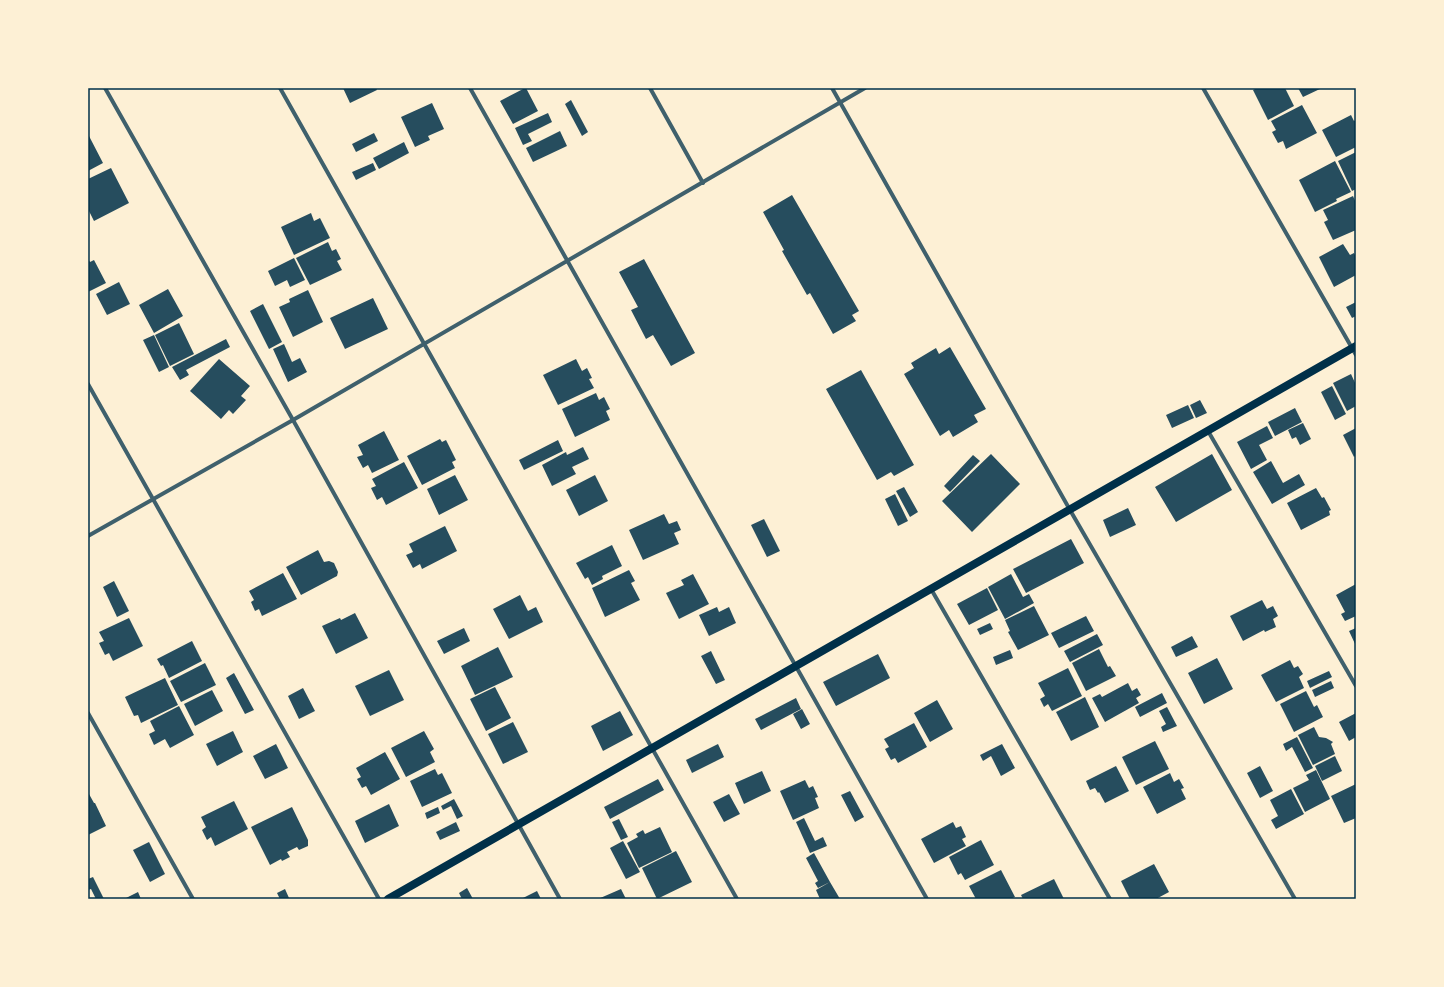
<svg xmlns="http://www.w3.org/2000/svg" width="1444" height="987" viewBox="0 0 1444 987" font-family="Ubuntu,sans-serif">
<style>
.building{fill:#264d5e}
.lines{fill:none;stroke-linecap:round;stroke-linejoin:round}
.minor{stroke:#3f606c;stroke-width:4}
.secondary{stroke:#003049;stroke-width:8}
.neatline{fill:none;stroke:#003049;stroke-width:1.5}
</style>
<rect width="100%" height="100%" fill="#fdf0d5"/>
<path class="building" d="M343,88h33l1,2 -27,13z
M525,88h1l12,23 -25,13 -13,-23z
M1257,88h28l9,18 -26,14 -15,-30z
M1298,88h24l-19,9z
M571,100l17,32 -6,4 -17,-32z
M432,103l12,26 -16,7 2,4 -15,7 -14,-30z
M1302,105l15,28 -31,16 -3,-8 -5,2 -6,-11 4,-2 -5,-9z
M548,113l4,9 -24,12 4,7 -9,4 -8,-17z
M1351,115l3,6 2,-1v27l-20,10 -14,-27z
M560,131l7,15 -34,16 -7,-14z
M374,133l4,8 -22,11 -4,-8z
M89,136l14,27 -15,8v-34z
M404,142l5,11 -30,16 -6,-11z
M1356,152v37l-4,2 -14,-30z
M1335,161l16,31 -15,7 1,2 -22,11 -16,-32z
M373,163l3,7 -20,10 -4,-8z
M111,168l18,35 -35,18 -6,-12v-30z
M792,195l67,116 -7,4 4,6 -23,13 -23,-41 -3,2 -25,-44 2,-1 -21,-38z
M1353,196l3,7v27l-23,10 -9,-18 4,-2 -5,-10z
M311,213l3,8 6,-3 10,20 -36,17 -13,-28z
M328,242l4,9 4,-2 5,10 -4,2 5,9 -32,15 -14,-27z
M1343,244l7,11 4,-2 2,4v18l-22,12 -15,-30z
M294,258l11,22 -15,7 -3,-7 -12,6 -7,-15z
M88,259l2,3 4,-2 12,23 -18,9z
M644,259l51,94 -24,13 -18,-31 -7,4 -15,-29 7,-3 -19,-35z
M119,282l11,22 -23,11 -11,-21z
M168,289l15,27 -29,17 -15,-28z
M308,290l15,32 -30,15 -14,-30 11,-5 -1,-3z
M373,298l15,31 -43,20 -15,-31z
M1356,302v14l-4,2 -6,-11z
M263,304l19,38 -13,7 -19,-38z
M179,323l15,31 -24,12 -15,-31z
M154,335l15,32 -10,5 -16,-32z
M226,339l4,8 -44,23 3,5 -9,5 -8,-13z
M284,344l8,18 8,-4 7,14 -19,10 -15,-33z
M950,347l36,62 -12,6 4,7 -25,15 -4,-7 -9,6 -36,-62 10,-6 -3,-5 25,-15 3,6z
M219,359l31,27 -9,10 5,4 -13,14 -4,-4 -8,9 -31,-28z
M576,359l6,12 5,-3 5,10 -3,1 5,9 -36,17 -15,-30z
M861,370l53,95 -20,11 -3,-4 -14,8 -51,-91z
M1351,374l5,11v21l-9,5 -14,-28z
M1332,386l14,28 -11,6 -14,-28z
M596,393l3,7 5,-3 6,12 -4,2 4,9 -35,17 -13,-28z
M1200,400l7,13 -11,5 -6,-13z
M1188,405l6,13 -22,10 -6,-13z
M1295,408l7,14 -27,14 -7,-14z
M1303,423l8,16 -11,6 -4,-8 -4,2 -4,-9z
M1267,426l6,12 -14,7 8,15 -16,9 -14,-27z
M1356,428v27l-2,2 -11,-22z
M384,431l15,29 -27,13 -4,-8 -5,3 -6,-11 6,-2 -5,-10z
M440,439l2,3 4,-2 10,20 -4,2 3,6 -33,17 -15,-29z
M558,440l5,11 -39,19 -5,-10z
M583,447l6,12 -17,8 4,7 -24,12 -10,-21 24,-13 1,3z
M991,454l29,30 -48,48 -30,-31z
M1212,454l20,36 -56,32 -21,-35z
M973,455l7,6 -30,31 -6,-6z
M1271,461l12,22 16,-9 6,11 -33,19 -19,-32z
M404,462l14,26 -32,17 -4,-8 -5,3 -6,-12 5,-2 -4,-7z
M455,475l13,25 -29,15 -12,-26z
M595,475l13,26 -29,15 -13,-26z
M904,487l14,25 -8,5 -14,-26z
M1316,488l6,10 2,-1 7,13 -2,1 1,4 -29,15 -14,-27z
M895,494l13,27 -10,5 -13,-27z
M1128,508l8,17 -26,12 -7,-17z
M664,514l5,10 8,-3 4,9 -7,3 5,11 -36,16 -14,-30z
M764,519l16,32 -13,6 -16,-32z
M445,526l12,25 -35,18 -2,-5 -7,4 -7,-13 7,-3 -4,-8z
M1071,539l13,24 -58,30 -13,-24z
M612,545l10,21 -20,10 1,3 -11,6 -4,-8 -3,2 -9,-16z
M318,550l6,12 5,-1 5,2 4,9 -1,4 -36,19 -15,-28z
M629,570l6,11 -4,2 9,17 -35,17 -13,-29z
M283,573l14,26 -35,17 -3,-7 -4,2 -4,-9 3,-2 -5,-9z
M693,574l16,30 -30,15 -13,-26 18,-8 -3,-5z
M1011,574l12,23 6,-3 5,9 -29,16 -17,-32z
M114,581l15,30 -12,6 -14,-30z
M1356,584v32l-11,5 -4,-7 4,-2 -9,-17z
M987,588l11,22 -29,15 -12,-21z
M520,595l8,16 8,-4 7,15 -34,17 -16,-30z
M1262,600l5,9 6,-3 5,10 -5,3 3,8 -11,5 -1,-2 -21,11 -13,-25z
M1034,606l15,29 -31,15 -10,-18 2,-1 -5,-11z
M717,607l2,5 10,-5 7,16 -27,13 -10,-21z
M355,613l13,25 -32,16 -14,-28 18,-8 1,2z
M1086,616l8,15 -35,17 -8,-15z
M129,618l14,28 -30,15 -4,-8 -4,2 -6,-12 5,-2 -5,-9z
M990,623l3,6 -13,6 -3,-6z
M464,628l6,13 -26,13 -7,-13z
M1356,628v18l-7,-15z
M1097,634l6,11 -33,17 -6,-11z
M1192,636l6,11 -22,10 -5,-10z
M192,641l10,20 -33,17 -6,-13 -2,1 -4,-7z
M498,647l15,30 -38,18 -14,-29z
M1099,649l9,18 2,-1 6,10 -30,15 -14,-28z
M1010,650l3,8 -17,7 -3,-8z
M711,651l14,29 -9,4 -15,-28z
M878,654l12,24 -54,28 -13,-24z
M1217,658l16,31 -29,15 -16,-31z
M1290,660l4,8 4,-2 5,8 -4,3 5,11 -28,14 -15,-27z
M205,663l11,22 -35,17 -11,-21z
M1068,668l14,28 -30,15 -4,-7 -4,3 -4,-8 5,-3 -7,-13z
M389,670l15,30 -34,16 -15,-30z
M1329,671l3,6 -22,11 -3,-7z
M234,673l20,37 -9,4 -19,-36z
M165,678l13,27 -37,18 -3,-8 -4,1 -9,-19z
M1331,681l3,7 -19,9 -3,-7z
M1128,683l4,8 5,-3 4,7 -5,3 3,5 -34,19 -13,-24 8,-4 2,3z
M495,687l16,31 -25,13 -16,-32z
M303,688l12,23 -16,8 -11,-23z
M212,690l11,21 -28,15 -11,-22z
M1306,691l8,16 3,-2 6,12 -29,15 -14,-28z
M1162,693l5,10 -27,14 -5,-10z
M1085,697l14,30 -28,14 -15,-29z
M796,698l5,11 -40,21 -6,-11z
M937,700l16,29 -23,13 -16,-29z
M179,706l15,29 -24,13 -5,-9 -11,6 -5,-11 6,-3 -5,-10z
M1167,707l10,19 -14,6 -2,-5 5,-3 -7,-13z
M802,709l8,15 -9,5 -8,-15z
M620,711l13,24 -30,16 -12,-25z
M1356,713v24l-7,4 -10,-19z
M513,722l15,30 -25,12 -15,-30z
M914,723l13,24 -29,16 -3,-5 -4,2 -6,-11 4,-2 -5,-8z
M1314,727l5,10 7,1 7,4 -2,2 4,10 -22,11 -15,-30z
M233,731l10,21 -26,14 -11,-22z
M424,731l10,18 -4,3 5,10 -29,15 -15,-29z
M1297,737l16,31 -8,4 -13,-25 -6,4 -3,-7z
M1155,741l14,28 -33,16 -14,-28z
M276,744l12,24 -23,11 -12,-23z
M718,744l6,13 -32,16 -6,-13z
M1002,744l13,24 -14,8 -10,-20 -8,5 -3,-6z
M385,752l15,27 -29,16 -5,-9 -4,2 -5,-9 4,-2 -5,-9z
M1335,756l7,15 -20,10 -7,-15z
M1116,766l13,25 -24,12 -6,-11 -1,1 -3,-5 -5,2 -4,-9z
M1260,766l13,25 -13,7 -13,-25z
M435,769l3,6 4,-2 10,20 -30,14 -12,-26z
M1316,770l14,29 -25,13 -12,-24 16,-8 -3,-5z
M762,771l9,20 -27,13 -9,-21z
M1170,773l4,9 5,-3 5,9 -3,1 5,10 -29,15 -14,-27z
M658,779l6,11 -54,29 -6,-12z
M805,780l4,8 4,-2 5,11 -3,1 4,10 -26,12 -13,-29z
M1356,784v34l-12,5 -13,-27z
M1291,789l13,25 -28,15 -5,-9 7,-4 -8,-16z
M850,791l14,26 -9,5 -14,-27z
M88,794h1l5,9h1l11,23 -18,9z
M729,794l11,20 -16,8 -11,-20z
M454,799l9,17 -6,3 -6,-13 -8,4 -2,-4z
M234,801l14,28 -33,17 -4,-9 -4,3 -5,-10 4,-3 -5,-10z
M389,804l10,22 -34,17 -10,-22z
M292,807l16,33v6l-9,4 -2,-3 -10,5 3,5 -8,4 -1,-2 -11,6 -19,-38z
M438,807l2,6 -13,6 -2,-6z
M804,818l11,23 8,-4 4,9 -17,7 -14,-31z
M619,819l9,18 -7,3 -9,-18z
M456,822l4,9 -20,9 -4,-8z
M953,822l3,6 5,-2 5,11 -4,2 4,7 -32,17 -13,-24z
M660,827l12,25 -33,16 -12,-25 11,-6 -2,-3 7,-4 2,4z
M981,840l13,25 -29,15 -4,-7 -3,2 -9,-18z
M623,841l17,31 -14,7 -16,-31z
M149,842l16,32 -15,8 -17,-32z
M676,851l16,31 -35,17 -15,-31z
M814,853l16,29 -12,6 -3,-5 3,-2 -12,-23z
M1154,864l15,28 -13,7h-26l-9,-18z
M1001,870l14,27 -5,2h-34l-7,-13z
M93,877l11,22h-8l-5,-10 -3,1v-11z
M1054,879l10,20h-41l-2,-4z
M830,882l10,17h-20l-4,-9z
M467,888l6,11h-11l-3,-6z
M285,889l4,9 -9,1 -3,-6z
M621,889l5,10h-28z
M537,891l4,8h-20z
M138,892l3,7h-17z"/>
<g class="lines">
<path class="minor" d="M105,88l188,332 267,479
M280,88l457,811
M470,88l457,811
M650,88l53,95
M832,88l238,422 225,389
M1203,88l153,267
M88,384l291,515
M1208,431l148,255
M88,536l205,-116 572,-332
M931,589l179,310
M88,713l105,186"/>
<path class="secondary" d="M388,899l968,-553"/>
</g>
<rect width="1444" height="987" fill="none" stroke="#fdf0d5" stroke-width="178"/>
<rect x="89" y="89" width="1266" height="809" class="neatline"/>
</svg>
